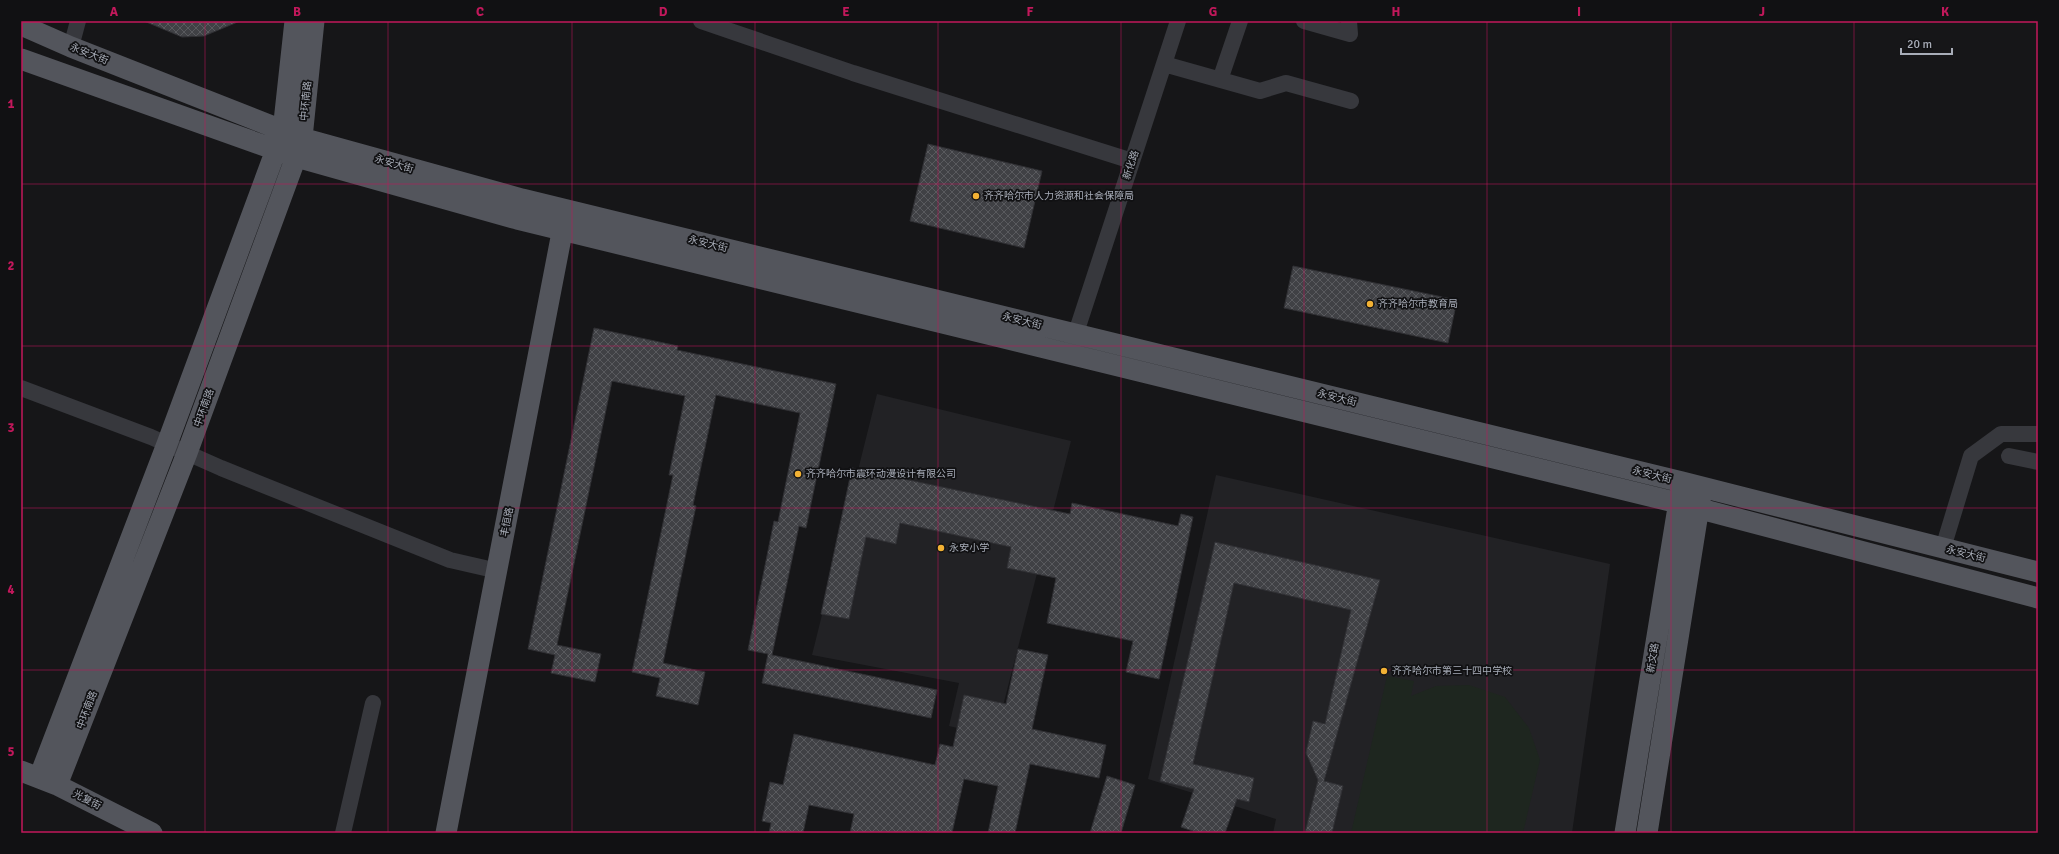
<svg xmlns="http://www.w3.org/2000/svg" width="2059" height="854" viewBox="0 0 2059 854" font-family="Signika,'Noto Sans SC',sans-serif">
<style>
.built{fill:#222225}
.pitch{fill:#1e261f}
.building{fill:url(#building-cross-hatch);stroke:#303034}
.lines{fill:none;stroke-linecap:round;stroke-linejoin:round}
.minor{stroke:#37383d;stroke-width:16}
.major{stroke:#53555c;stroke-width:21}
.grid{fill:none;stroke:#c2185b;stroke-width:1;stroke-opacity:0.55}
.poi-dot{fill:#f2b134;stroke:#111113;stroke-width:1.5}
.labels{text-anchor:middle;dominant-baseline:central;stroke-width:3.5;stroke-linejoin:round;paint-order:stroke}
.street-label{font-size:10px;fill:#a8adb8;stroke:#111113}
.poi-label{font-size:10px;fill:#a8adb8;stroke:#111113;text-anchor:start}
.neatline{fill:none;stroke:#c2185b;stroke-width:1.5}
.grid-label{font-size:13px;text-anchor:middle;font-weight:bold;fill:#c2185b}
</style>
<defs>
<pattern id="building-cross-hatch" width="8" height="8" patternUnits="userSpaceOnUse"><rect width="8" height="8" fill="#404145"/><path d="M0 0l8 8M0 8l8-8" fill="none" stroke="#595a5e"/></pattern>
</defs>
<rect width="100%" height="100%" fill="#161618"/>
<path class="built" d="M877,394l194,47 -76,296 -46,-11 10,-43 -147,-28z
M1216,475l394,89 -38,269h-299l3,-14 -128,-40z"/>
<path class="pitch" d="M1387,676l27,5 -3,15 25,-10 33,-1 36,12 24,31 11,32 -17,73h-172z"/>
<path class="building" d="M144,21h96l-36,15 -22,1z
M928,144l114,27 -18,77 -114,-27z
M1293,266l164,34 -9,43 -164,-35z
M594,328l84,18 -1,4 159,34 -30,144 -7,-2 -27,129 165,35 -6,28 -169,-35 6,-29 -20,-4 26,-129 4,1 22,-109 -84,-18 -23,110 3,1 -33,157 42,9 -7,33 -42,-9 4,-18 -28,-6 41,-197h-4l16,-79 -73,-15 -55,264 44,9 -6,28 -44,-9 4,-18 -27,-6z
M852,468l218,46 2,-11 106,23 3,-12 12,3 -34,162 -33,-7 7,-31 -86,-18 9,-45 -49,-10 4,-21 -111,-24 -4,21 -30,-7 -17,82 -28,-5z
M1215,542l165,38 -56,201 19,5 -11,47h-27l13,-53 -12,-27 7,-32 12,3 26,-114 -117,-27 -41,181 61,14 -5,24 -12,-3 -12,34h-26l-18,-6 13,-38 -34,-8z
M1018,649l30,6 -16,74 74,16 -7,33 -69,-14 -15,69h-27l10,-47 -34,-7 -12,54h-102l4,-19 -45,-9 -6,28h-34l2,-10 -9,-2 8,-39 13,3 11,-51 141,31 5,-21 13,3 11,-52 42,9z
M1107,776l28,9 -14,48h-31z"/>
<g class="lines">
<path class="minor" d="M701,21l152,52 279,88
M1304,21l46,13 -1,-13
M71,47l7,-26
M1164,64l96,27 26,-8 65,18
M1220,80l20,-59
M1072,345l106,-324
M21,388l130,49 70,31 229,92 48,11
M2009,456l29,6
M1943,548l28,-92 30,-22h37
M343,833l30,-130"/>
<path class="major" d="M21,25l50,22 231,91 220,61 1160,283 356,90
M21,59l275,98 221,62 1161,284 360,95
M21,771l36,14 95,48
M39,778l128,-334 116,-313 12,-110
M57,785l130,-332 109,-296 6,-19 12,-117
M446,833l119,-616
M1625,833l56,-344
M1647,833l54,-339"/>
</g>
<path class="grid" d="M205,21v812M388,21v812M572,21v812M755,21v812M938,21v812M1121,21v812M1304,21v812M1487,21v812M1671,21v812M1854,21v812M21,184h2017M21,346h2017M21,508h2017M21,670h2017"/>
<g class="poi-dot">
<circle cx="976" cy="196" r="4"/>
<circle cx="1370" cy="304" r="4"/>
<circle cx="798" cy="474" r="4"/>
<circle cx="941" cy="548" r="4"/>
<circle cx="1384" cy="671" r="4"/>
</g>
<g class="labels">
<g class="street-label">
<text transform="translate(89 54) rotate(22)">永安大街</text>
<text transform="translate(306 101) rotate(-84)">中环南路</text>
<text transform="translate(394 164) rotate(16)">永安大街</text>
<text transform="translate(1131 165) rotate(-72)">新化路</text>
<text transform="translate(708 244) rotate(14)">永安大街</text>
<text transform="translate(1022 321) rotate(14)">永安大街</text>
<text transform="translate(1337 398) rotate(14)">永安大街</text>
<text transform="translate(204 408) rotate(-70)">中环南路</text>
<text transform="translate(1652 475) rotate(14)">永安大街</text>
<text transform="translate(507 522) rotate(-79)">丰恒路</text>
<text transform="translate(1966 554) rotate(14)">永安大街</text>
<text transform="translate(1653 658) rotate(-81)">新文路</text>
<text transform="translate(87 710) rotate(-69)">中环南路</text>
<text transform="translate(87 800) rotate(27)">光复街</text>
</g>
<g class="poi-label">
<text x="984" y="196">齐齐哈尔市人力资源和社会保障局</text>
<text x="1378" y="304">齐齐哈尔市教育局</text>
<text x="806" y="474">齐齐哈尔市震环动漫设计有限公司</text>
<text x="949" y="548">永安小学</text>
<text x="1392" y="671">齐齐哈尔市第三十四中学校</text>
</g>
</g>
<rect width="2059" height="854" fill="none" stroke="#111113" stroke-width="44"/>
<path d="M1901 48v6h51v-6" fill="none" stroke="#a8adb8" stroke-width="2"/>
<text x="1907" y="48" font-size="12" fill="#a8adb8" stroke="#111113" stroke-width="3" paint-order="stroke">20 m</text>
<rect x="22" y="22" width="2015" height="810" class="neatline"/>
<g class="grid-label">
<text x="114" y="16">A</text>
<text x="297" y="16">B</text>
<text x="480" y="16">C</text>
<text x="663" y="16">D</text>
<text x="846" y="16">E</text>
<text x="1030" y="16">F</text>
<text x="1213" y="16">G</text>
<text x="1396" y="16">H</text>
<text x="1579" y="16">I</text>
<text x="1762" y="16">J</text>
<text x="1945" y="16">K</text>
<text x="11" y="108">1</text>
<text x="11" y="270">2</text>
<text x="11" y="432">3</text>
<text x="11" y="594">4</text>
<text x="11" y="756">5</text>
</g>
</svg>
